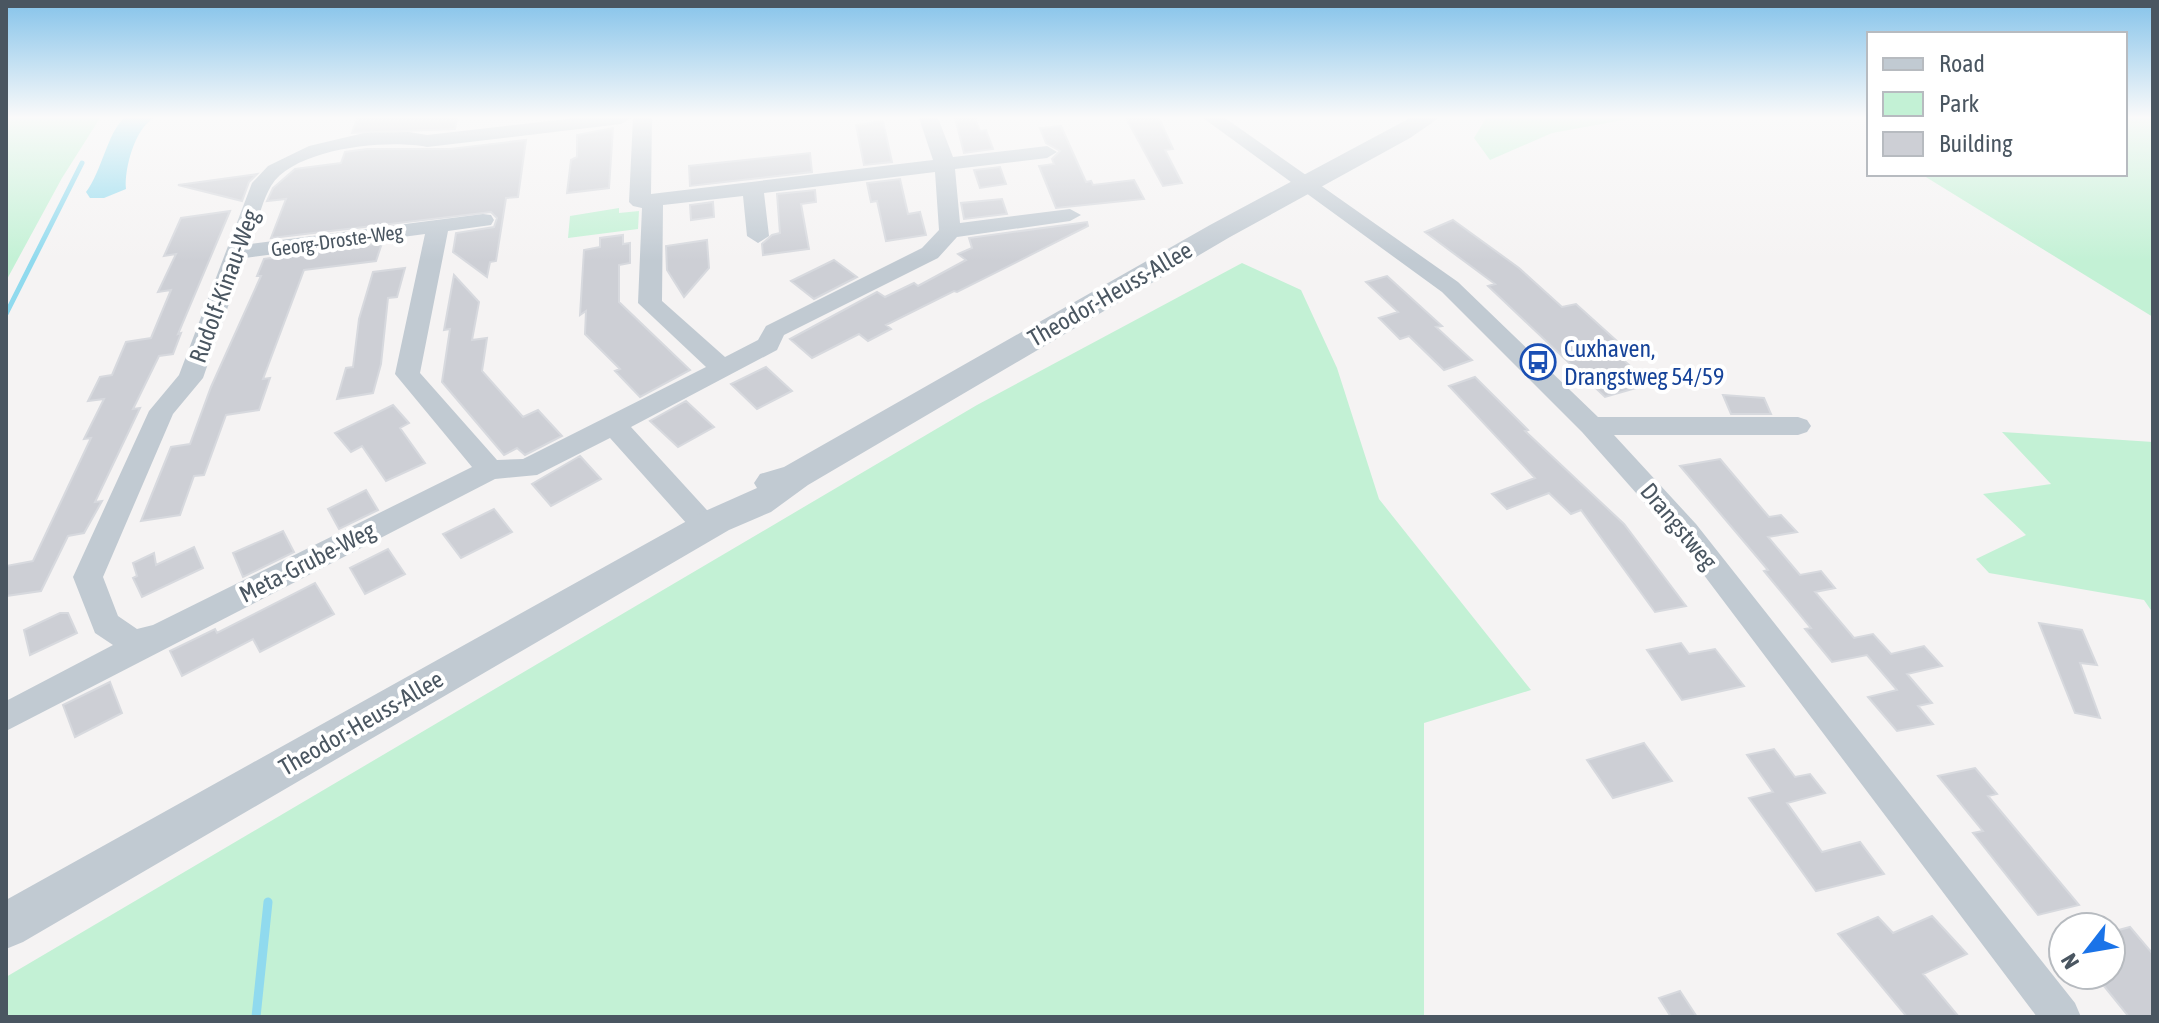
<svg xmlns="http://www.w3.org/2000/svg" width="2159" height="1023" viewBox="0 0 2159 1023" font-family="'Asap Condensed',sans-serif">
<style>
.green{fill:#c3f1d5}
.water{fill:#90daee}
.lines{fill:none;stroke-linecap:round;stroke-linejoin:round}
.stream-far1{stroke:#90daee;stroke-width:5}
.stream{stroke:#90daee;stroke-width:9}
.building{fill:#cdcfd5;stroke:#d7d9de;stroke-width:2}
.minor{fill:#c1cad2;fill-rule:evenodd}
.tertiary{fill:#c1cad2;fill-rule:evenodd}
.labels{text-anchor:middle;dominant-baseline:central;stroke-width:8;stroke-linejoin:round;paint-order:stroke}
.far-street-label{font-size:20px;fill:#4a5661;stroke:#fff}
.street-label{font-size:24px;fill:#4a5661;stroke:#fff}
.transit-label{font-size:24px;fill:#164399;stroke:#fff;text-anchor:start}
</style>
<rect width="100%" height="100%" fill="#f5f3f3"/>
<path class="green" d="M6,118h94l-38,60 -56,103z
M1486,118h148l-82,15 -62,27 -16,-22z
M2125,118h28v199l-232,-143h204z
M619,208v5l20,-2 -1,18 -70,9 2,-22z
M1242,263l59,27 36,78 42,131 152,191 -107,33v294h-1418v-40l971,-572z
M2002,432l151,10v171l-9,-13 -155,-27 -13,-14 50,-24 -43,-41 68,-10z"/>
<path class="water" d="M124,118h30c-19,10 -30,51 -28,71l-22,9h-14l-4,-6c16,-21 21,-58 38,-74z"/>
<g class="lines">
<path class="stream-far1" d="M6,314l76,-151"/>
<path class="stream" d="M256,1017l12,-115"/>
</g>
<path class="building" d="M357,118h100l-2,11 -103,4z
M955,118h20l5,13 6,-1 7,19 -29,4z
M1126,118h33l14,31 -8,1 17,33 -19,3z
M883,121l9,41 -28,3 -8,-40z
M1061,126l25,56 5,-1 2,4 41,-5 10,19 -88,9 -17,-42 15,-2 -2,-5 8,-8 -14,-8 -6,-15z
M613,128l-4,60 -42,5 4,-33 6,-3v-22z
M526,140l-8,57 -12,1 -10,63 -6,1 -3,15 -34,-25 3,-19 38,-6 3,-9 -6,-6 -220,26 15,-39 -19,2 6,-13 22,-19 46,-6 4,-11 22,-3h83z
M810,153l2,19 -122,14 -1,-20z
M1000,167l6,17 -26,4 -6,-18z
M257,174l-8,8 -7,19 -64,-16z
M900,179l8,35 12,-2 6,23 -40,6 -9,-40 -6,1 -4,-19z
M815,190l1,12 -15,2 8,45 -46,6 -1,-11 10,-9 8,-2 -3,-39z
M1002,199l5,15 -43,5 -3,-16z
M713,202l1,15 -23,3 -1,-15z
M230,211l-52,123 3,-1 -8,21 -14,2 -26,53 7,-1 -45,94 7,-1 -18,32 -16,3 -27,55 -35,5v-30l27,-5 58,-123 -7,1 20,-40 -16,2 12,-24 12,-2 14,-33 25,-4 20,-48 -13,2 18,-38 -12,2 17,-38z
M1453,220l66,48 43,39 14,-3 42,38 -11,3 43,39 -45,13 -117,-111 7,-2 -70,-52z
M1087,222l1,4 -131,66 -3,-1 -68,34 5,4 -23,12 -9,-7 -47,24 -22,-19 87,-47 8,5 29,-14 4,3 48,-26 -8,-6 14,-6 -3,-10z
M623,235v9l7,-1v20l-11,2v37l71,68 -50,27 -25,-26 5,-2 -35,-35 1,-23 -6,4 4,-65 16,-3v-9z
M707,240l2,28 -25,29 -17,-27 -1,-24z
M382,243l-6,18 -72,9 -41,109 7,-1 -11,32 -33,5 -22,60 -10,1 -14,39 -39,6 30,-74 19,-3 21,-57 50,-111h-4l7,-17z
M834,260l23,17 -43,22 -23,-18z
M405,268l-8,29 -9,1 -7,66 -8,29 -36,6 9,-31 7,-1 6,-48 14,-47z
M454,275l25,27 -7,38 15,-2 -5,33 41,46 15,-7 24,26 -37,19 -8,-7 -13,7 -62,-73 8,-53 -6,1z
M1387,276l55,50 -6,1 36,33 -28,10 -35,-34 -9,3 -21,-21 19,-6 -32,-30z
M766,367l26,24 -35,18 -26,-25z
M1475,377l53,53 -3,1 99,93 62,82 -31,6 -74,-102 -10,4 -22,-21 -42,16 -15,-15 43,-16 -86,-92z
M1723,395l41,3 7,16h-40z
M686,401l28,26 -36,20 -28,-26z
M393,405l16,18 -9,5 25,35 -39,18 -24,-35 -11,6 -16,-19z
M580,456l21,23 -50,27 -19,-22z
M1720,459l49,58 12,-2 16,17 -29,5 32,38 21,-4 14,17 -20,4 39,46 19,-4 18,20 33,-8 18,20 -35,8 25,29 -14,3 15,18 -36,7 -29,-34 29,-7 -30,-35 -35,7 -27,-33 6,-1 -47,-57 4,-1 -88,-104z
M366,490l12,20 -39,19 -11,-20z
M494,509l18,23 -51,26 -18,-24z
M283,531l11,21 -51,25 -10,-24z
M194,547l9,21 -61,29 -9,-19 4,-2 -4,-13 21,-10 2,12z
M388,549l17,25 -40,20 -15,-26z
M315,583l19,31 -74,38 -7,-13 -71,37 -12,-25 45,-22 2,4z
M60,613h8l9,20 -47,22 -6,-25z
M2039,623l43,7 15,35 -17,-2 20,55 -25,-5z
M1681,643l8,11 26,-5 29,37 -62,14 -35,-50z
M110,682l12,31 -47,24 -12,-32z
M1644,743l28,38 -59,17 -26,-38z
M1774,749l21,28 15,-3 15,19 -38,10 35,49 38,-10 24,32 -68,17 -67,-93 24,-6 -26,-37z
M1975,768l22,26 -9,2 91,109 -41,10 -65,-82 10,-2 -45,-55z
M1932,916l35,38 -44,20 36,43h-52l-69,-83 40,-17 15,16z
M2130,927l23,27v63h-24l-34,-42h16v-43z
M1680,991l17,26h-26l-12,-19z"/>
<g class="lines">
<path class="minor" d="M575,118h56l-10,6 -194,23c-39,-8 -133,1 -156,39 -10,17 -14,40 -21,58l233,-30 8,1 3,5 -3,5 -43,6 -28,142 77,87 26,-1 183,-92 -68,-64 4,-95 -9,-2 -4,-4 4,-84h19l-1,76 282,-34 -14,-42h19l15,39 94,-11 10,6 -10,6 -92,11 5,54 110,-14 11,6 -11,6 -113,16 -19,21 -154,77 -7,15 -146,77 85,93 4,7 -4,7 -10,3 -10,-3 -86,-96 -73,37 -42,4 -489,252v-30l107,-56 -18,-12 -22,-56 76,-166 30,-36 73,-192 16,-17 41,-20 55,-13 45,-1 18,3zM935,172l4,58 -17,18 -156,78 -8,14 -33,17 -63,-56 1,-96 80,-9 4,40 11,7 11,-7 -5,-43zM425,234l-30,140 77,93 -319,158 -16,4 -19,-13 -15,-39 70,-163 30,-36 42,-120z
M1203,118h22l233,164 140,135h200l9,3 4,6 -4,6 -9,3h-184l82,89 379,479 6,14h-44l-361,-479 -94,-106 -140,-140z"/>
<path class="tertiary" d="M1410,118h29l-29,20 -180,99 -422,248 -37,27 -42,18 -706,412 -17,7v-49l697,-388 54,-24 -3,-5 6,-9 24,-7 426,-242z"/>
</g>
<linearGradient id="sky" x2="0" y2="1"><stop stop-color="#85c3ea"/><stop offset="0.45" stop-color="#fafafa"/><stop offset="1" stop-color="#fafafa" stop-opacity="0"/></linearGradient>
<rect width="2159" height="261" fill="url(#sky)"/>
<defs>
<symbol id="bus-ring" viewBox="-11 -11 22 22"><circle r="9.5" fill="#fff" stroke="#1a4fb4" stroke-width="1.5"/><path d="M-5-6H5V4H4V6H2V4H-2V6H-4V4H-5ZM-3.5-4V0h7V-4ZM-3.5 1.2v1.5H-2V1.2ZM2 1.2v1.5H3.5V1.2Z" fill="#1a4fb4"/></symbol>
</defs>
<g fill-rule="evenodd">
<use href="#bus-ring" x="1518" y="342" width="40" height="40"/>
</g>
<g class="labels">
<g class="far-street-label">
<text transform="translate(337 240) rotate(-8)">Georg-Droste-Weg</text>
</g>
<g class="street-label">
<text transform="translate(224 286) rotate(-70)">Rudolf-Kinau-Weg</text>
<text transform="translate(1110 294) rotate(-30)">Theodor-Heuss-Allee</text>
<text transform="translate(1679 526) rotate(50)">Drangstweg</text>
<text transform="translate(307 562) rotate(-27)">Meta-Grube-Weg</text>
<text transform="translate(361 723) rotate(-30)">Theodor-Heuss-Allee</text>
</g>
<g class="transit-label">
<text x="1564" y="348">Cuxhaven,<tspan x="1564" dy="28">Drangstweg 54/59</tspan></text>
</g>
</g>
<rect width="2159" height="1023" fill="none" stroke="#4a5661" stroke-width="16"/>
<rect x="1867" y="32" width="260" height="144" fill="#ffffff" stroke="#b7bbc0" stroke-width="2"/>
<rect x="1883" y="58" width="40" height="12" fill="#c1cad2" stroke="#b7bbc0" stroke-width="2"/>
<text x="1939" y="72" font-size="24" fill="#4a5661">Road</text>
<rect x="1883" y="92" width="40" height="24" fill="#c3f1d5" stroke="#b7bbc0" stroke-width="2"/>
<text x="1939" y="112" font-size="24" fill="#4a5661">Park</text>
<rect x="1883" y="132" width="40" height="24" fill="#cdcfd5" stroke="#b7bbc0" stroke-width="2"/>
<text x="1939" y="152" font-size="24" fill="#4a5661">Building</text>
<g transform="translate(2087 951) rotate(239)"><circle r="38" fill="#ffffff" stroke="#b7bbc0" stroke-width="2"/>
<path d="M0-6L14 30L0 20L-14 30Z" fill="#1a73e8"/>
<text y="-12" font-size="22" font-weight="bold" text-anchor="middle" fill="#4a5661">N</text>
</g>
</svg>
